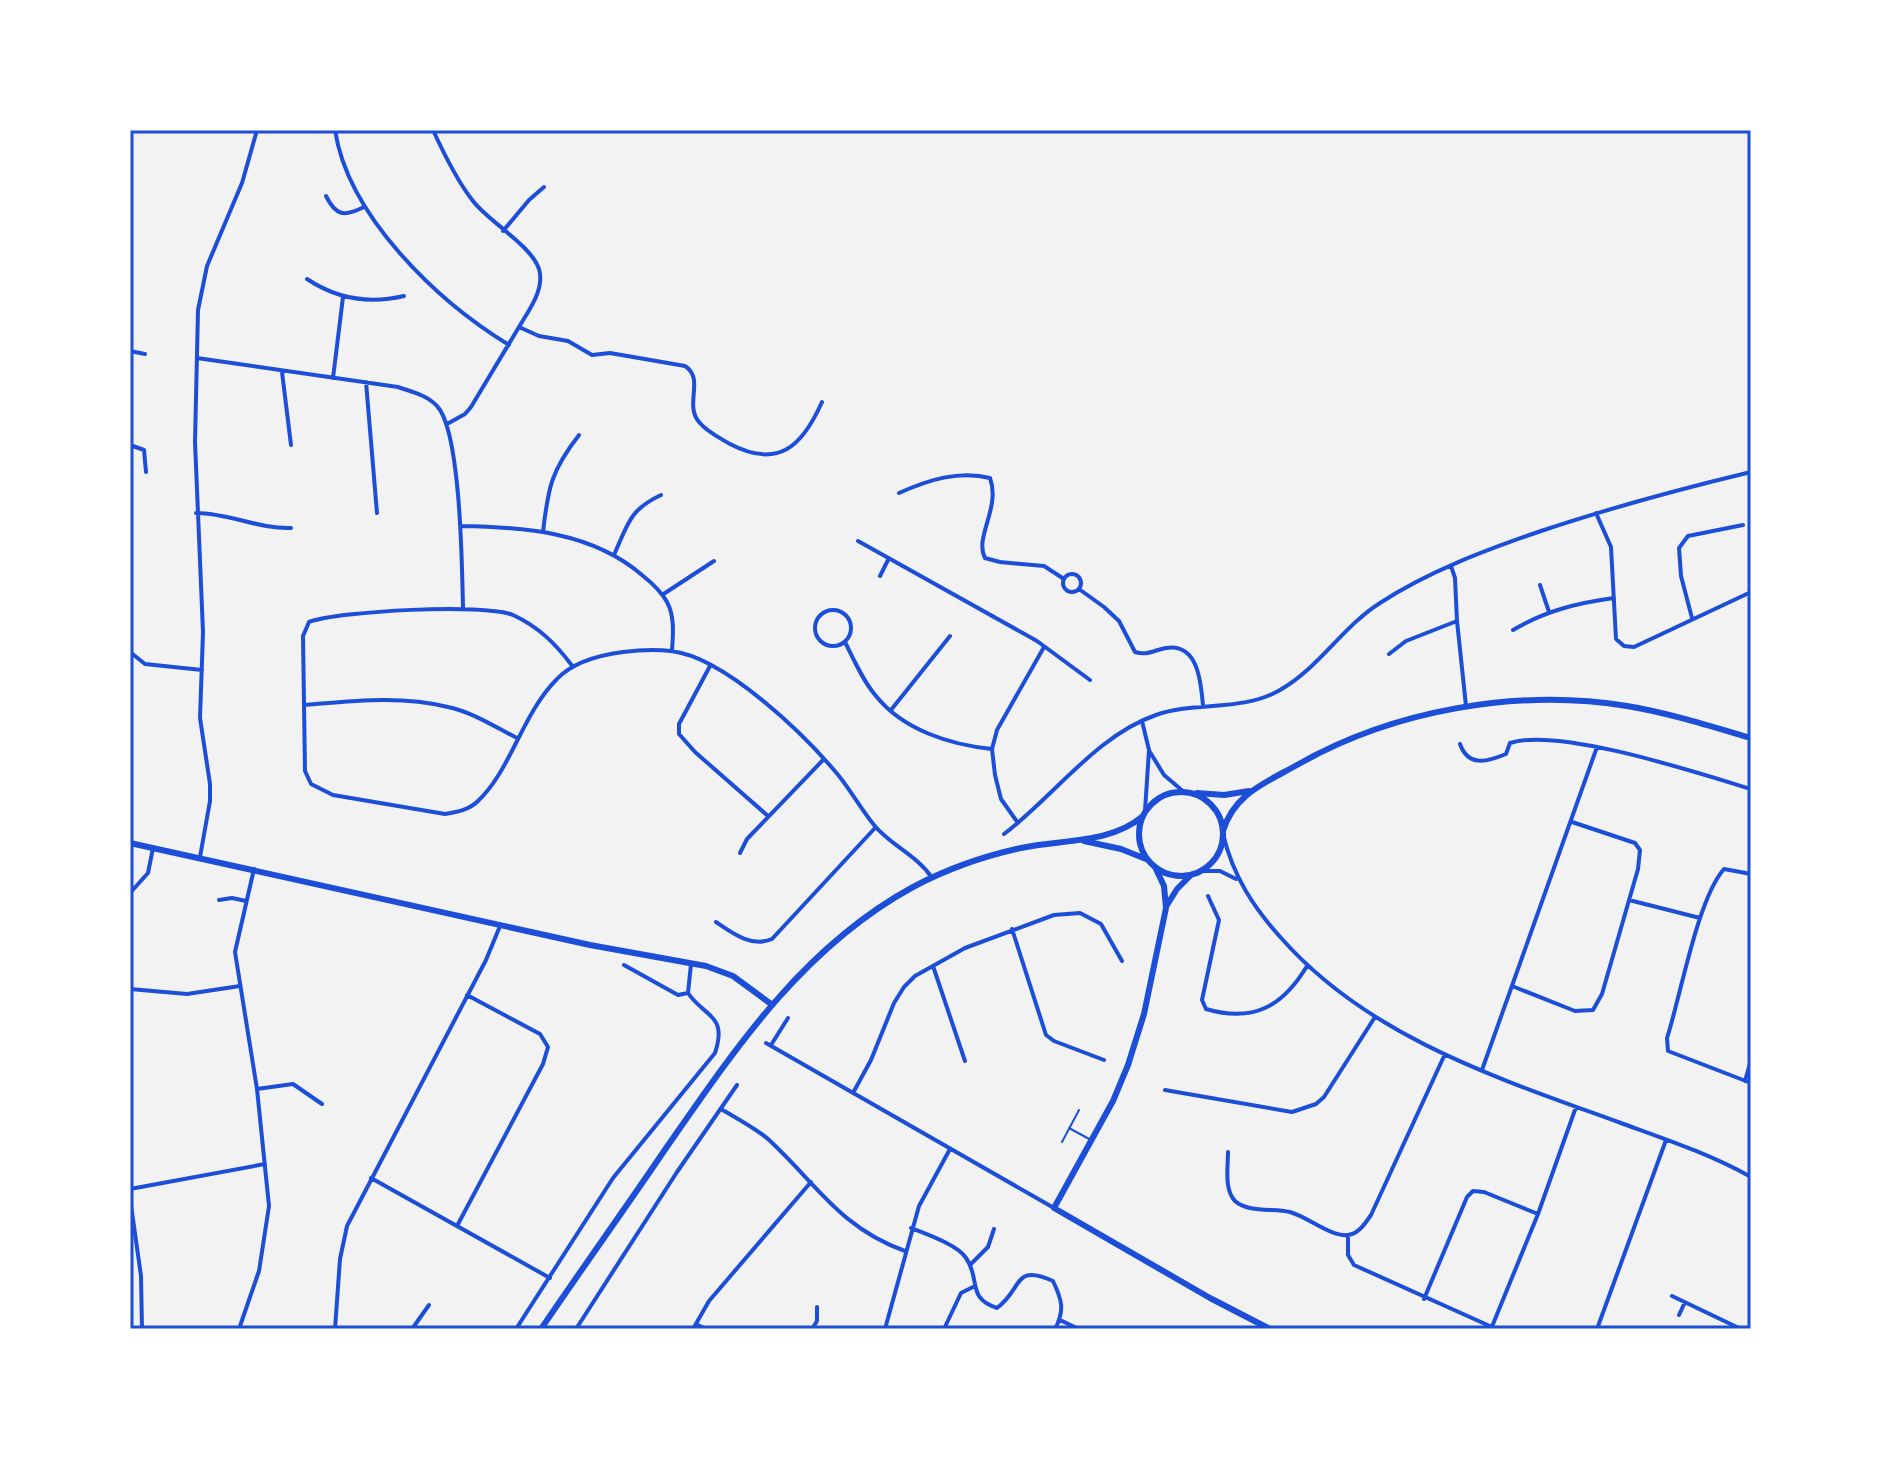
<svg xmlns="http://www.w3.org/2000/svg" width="1881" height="1459" viewBox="0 0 1881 1459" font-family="'IBM Plex Serif',serif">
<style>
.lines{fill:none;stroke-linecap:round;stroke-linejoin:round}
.service{stroke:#1d4ed8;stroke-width:2}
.minor{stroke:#1d4ed8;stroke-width:4}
.tertiary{stroke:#1d4ed8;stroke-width:6}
.neatline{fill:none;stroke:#1d4ed8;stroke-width:3}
</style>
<rect width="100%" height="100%" fill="#f2f2f2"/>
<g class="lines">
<path class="service" d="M1069,1128l22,12
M1062,1142l17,-32"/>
<path class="minor" d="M335,130c13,86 102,171 174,215
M433,130c11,24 24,51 40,71 16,21 58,44 66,68 6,20 -10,41 -20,58
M326,196c10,20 18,21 38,11
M503,231l26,-31 15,-13
M307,279c30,20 63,25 97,17
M130,351l15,3
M197,358l201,29c14,5 29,8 39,19 24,25 25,164 26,202
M282,372l9,73
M333,378l10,-81
M366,382l11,131
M447,424l18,-10 6,-7 48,-80 20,9 29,5 24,14 18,-2 75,13c20,13 -1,38 14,56 8,10 21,16 31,22 48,25 72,3 92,-42
M130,445l14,5 2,22
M899,493c29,-13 60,-23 91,-15 11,30 -16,59 -5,80l15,4 44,4 20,13
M196,513c33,0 62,16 95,15
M1596,513l15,34 5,92 8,7 10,1 117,-55
M461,526c64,1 131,6 181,49 10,8 19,16 25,27 8,15 6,33 5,49
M543,532c5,-44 8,-61 36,-97
M858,541l179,100 53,39
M614,555c14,-31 15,-45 47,-60
M1451,566l4,12 2,43 9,85
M1063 583a9 9 0 1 1 18 0a9 9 0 1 1-18 0Z
M880,576l9,-18
M1540,585l9,27
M1079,589l25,18 15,14 16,31c12,4 19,-2 31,-4 33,-5 35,36 37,58
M662,595l52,-34
M815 628a18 18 0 1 1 36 0a18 18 0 1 1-36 0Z
M1692,618l-11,-42 -2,-28 9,-12 55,-11
M1513,630c32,-19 64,-27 101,-32
M845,642c9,18 18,39 31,54 27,34 75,49 116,53
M130,652l15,12 57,6
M1389,654l17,-13 51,-20
M710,666l-31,58v10l16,18 73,64
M573,667c-17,-23 -34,-40 -60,-52 -29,-12 -174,-4 -204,7l-6,14 2,135 6,13 22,11 112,19c12,-2 24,-4 33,-13 33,-31 44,-87 79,-122 16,-17 43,-24 66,-27 15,-2 32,-3 48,-1 54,6 134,84 168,125 12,15 22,33 35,49 16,20 43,30 58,53
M304,705c48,-4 97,-10 144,2 24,5 47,20 69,31
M891,710l59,-74
M1142,721l7,29 -4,61
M1460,744c8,23 27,18 46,10l4,-11c49,-16 188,30 241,46
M1150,752l14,23 20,17
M1018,823l-17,-24 -6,-24 -3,-26 5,-19 47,-83
M1004,834c49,-37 93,-99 152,-119 40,-14 86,-3 124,-25 39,-22 62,-63 100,-87 49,-32 106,-53 161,-72 69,-23 139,-42 210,-59
M1223,834c10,42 30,73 59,105 88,99 218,140 339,184 44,16 89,31 130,54
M740,853l7,-14 76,-79
M200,857l10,-56v-17l-10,-66 3,-86 -8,-190 3,-132 9,-44 35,-83 15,-53
M1199,871h21l16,8
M1751,874l-27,-5c-27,31 -43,126 -57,169l1,13 83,32
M130,893l18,-20 5,-25
M1208,896l11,24 -17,80 4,9c48,14 77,-3 101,-43
M219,900l13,-2 14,3
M1629,900l71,18
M716,922c16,11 36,26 56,17l103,-111
M1012,929l34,106 8,6 50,19
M624,965l54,30 10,-2
M933,966l32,95
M1512,986l63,25 18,-1 9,-16 36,-125 2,-19 -5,-7 -63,-21
M130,989l57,5 53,-8
M766,1043l288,165
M771,1045l17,-27
M1482,1070l115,-323
M1745,1081l6,-21
M257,1089l36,-5 29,20
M1165,1090l127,22 24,-8 8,-7 51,-80
M853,1093l18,-33 23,-57 10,-16 11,-11 50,-28 89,-33 26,-2 21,11 21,37
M721,1109c15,9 33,18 47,30 48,44 72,89 137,112
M1228,1152c0,15 -4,38 7,49 13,12 39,7 55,11 18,5 41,25 58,23 11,-1 18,-13 23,-20l74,-161
M371,1178l179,100
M130,1189l135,-25
M130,1198l11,78 1,53
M457,1226l86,-162 5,-17 -8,-13 -73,-39
M911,1228c15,6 47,17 55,30 15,21 0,40 31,50 26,-19 16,-45 56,-27 9,19 12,29 2,48
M1348,1235v20l6,10 138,62
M970,1265l18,-18 6,-18
M1672,1296l69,33
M1424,1299l43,-102 6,-6 11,1 54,22
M1679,1315l6,-13
M1060,1320l19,9
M696,1324l10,5
M239,1329l20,-58 10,-65 -12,-117 -22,-137 19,-83
M335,1329l5,-70 7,-33 139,-266 14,-34
M412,1329l17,-24
M516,1329l97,-151 102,-125c13,-39 -11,-36 -27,-60l3,-29
M576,1329l101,-157 60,-87
M693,1329l16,-28 102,-119
M812,1329l5,-8v-14
M885,1329l34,-123 31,-57
M944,1329l17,-36 14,-7
M1491,1329l47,-115 38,-107
M1597,1329l69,-189"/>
<path class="tertiary" d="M1139 834a42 42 0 1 1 84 0a42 42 0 1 1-84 0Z
M1197,793l27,2 25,-4
M1223,831c11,-37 42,-48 74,-66 96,-55 221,-77 330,-59 42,7 83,20 124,32
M1084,841l37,8 25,10
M130,843l460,102 116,21 27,10 38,28
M1155,867l9,19 2,22 -22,106 -16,51 -15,36 -59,107 156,90 60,31
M1167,905l10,-16 13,-13
M541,1329c40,-59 81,-116 121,-175 71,-102 139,-206 251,-267 34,-18 71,-31 108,-39 41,-9 89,-4 122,-32"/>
</g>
<rect width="1881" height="1459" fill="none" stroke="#ffffff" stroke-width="264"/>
<rect x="132" y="132" width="1617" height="1195" class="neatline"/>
</svg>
